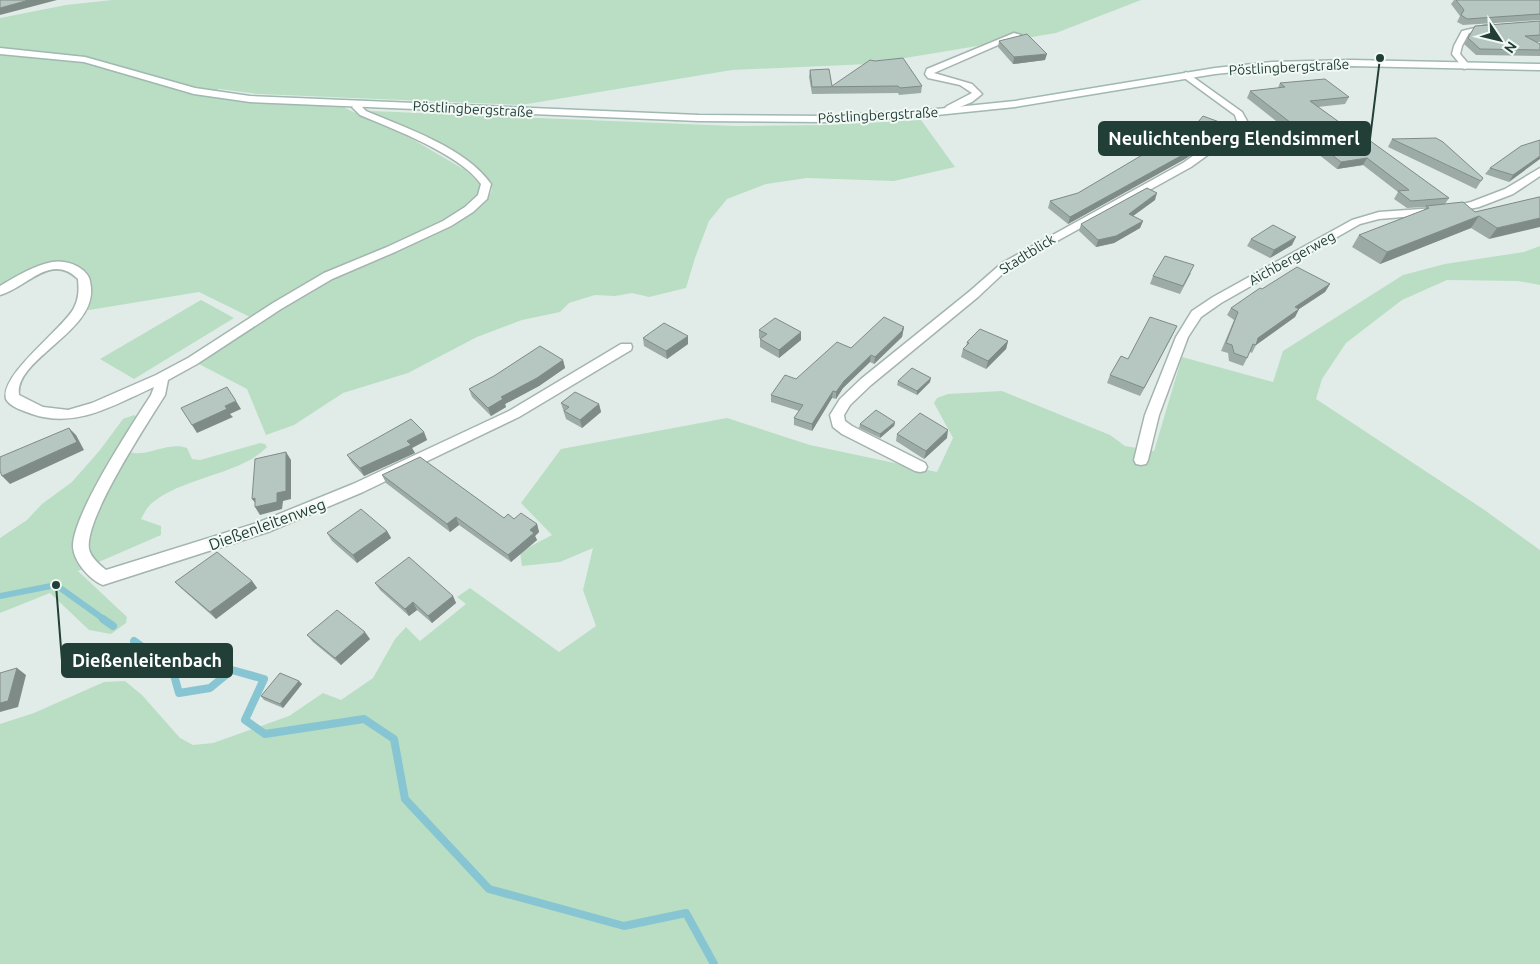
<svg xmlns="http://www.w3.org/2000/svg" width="1540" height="964" viewBox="0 0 1540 964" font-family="Ubuntu,sans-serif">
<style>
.green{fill:#b9dec4}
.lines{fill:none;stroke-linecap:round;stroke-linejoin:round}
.stream-far1{stroke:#87c5d3;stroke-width:6}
.stream{stroke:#87c5d3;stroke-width:8}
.minor-casing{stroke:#a4b4af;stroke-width:3}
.secondary-casing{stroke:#9fb8b0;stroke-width:3}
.minor{fill:#fff;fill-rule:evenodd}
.secondary{fill:#fff;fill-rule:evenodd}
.wall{fill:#9daba6}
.shaded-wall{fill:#7f8b87}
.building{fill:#b6c7c1;stroke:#7f8b87}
.labels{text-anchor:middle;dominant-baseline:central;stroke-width:4;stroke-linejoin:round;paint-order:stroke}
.far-street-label{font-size:14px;fill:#213e37;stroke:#f2f9f5}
.street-label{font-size:16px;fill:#213e37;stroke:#f2f9f5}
.leader{fill:none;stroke:#213e37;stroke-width:2}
.callout-dot{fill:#213e37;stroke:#f2f9f5;stroke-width:2}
.callout{fill:#213e37;stroke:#213e37;stroke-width:2}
.callout-label{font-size:18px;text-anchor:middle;font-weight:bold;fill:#fff}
</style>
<rect width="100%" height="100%" fill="#e1ece8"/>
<path class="green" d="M112,0h1029l-85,33 -187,31 -137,6 -211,35 -263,-11 -39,-5 -15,7 38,6 101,5 69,32 53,31 15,14c2,16 -15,24 -26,33l-149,68 -55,32 -51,-25 -116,19 8,-21 -4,-18 -15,-7 -26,3 -46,19v-269l66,-13z
M371,111l363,15 94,-1 93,-5 34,47 -61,14 -87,-3 -41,6 -39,15 -18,22 -14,37 -9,30 -37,9 -17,-4 -17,3 -20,-1 -26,8 -9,9 -38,8 -45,17 -69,36 -65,20 -49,32 -28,10 -19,-46 -50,-26c39,-23 75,-50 115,-73 30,-17 61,-29 93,-42 20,-9 87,-36 87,-61 1,-23 -98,-65 -119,-74z
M1540,246v39l-22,-4 -71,-1 -45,20 -56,43 -24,36 -6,20 167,110 57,41v414h-1540v-240l34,-11 70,-31 21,-1 17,14 38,43 13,7 20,-2 76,-27 34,-23 18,7 32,-22 22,-39 11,-12 14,14 46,-37 -9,-7 13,-9 89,64 37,-26 -13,-36 10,-42 -33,14 -38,4 -2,-14 32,-17 -31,-32 40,-54 166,-31 83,27 127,27 16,-34 -19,-35 3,-5 11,-4 54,-3 108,44 15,11 29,5 28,-94 91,25 10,-31 120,-76 42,-11 79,-12z
M201,300l33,18 -100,61 -34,-20z
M134,415l5,3 -16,31c19,13 43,-9 64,-1l5,11 8,1 60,-17 5,1 2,3c-25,27 -84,30 -115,56 -5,4 -8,11 -11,16l20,7v9l-83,36 49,46 -1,6 -15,11 -22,-4 -39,-37 -50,20v-75l27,-18 15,-16 30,-22 28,-32 23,-31z"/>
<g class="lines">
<path class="stream-far1" d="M0,596l56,-11 49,35"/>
<path class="stream" d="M103,619l10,7
M134,641l38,27 7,25 31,-5 22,-18 32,9 -19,41 20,14 99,-15 30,20 11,60 84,90 135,37 62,-13 28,51"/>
<defs>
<path id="minor" d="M1492,24l4,2 -1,2 -26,5 -7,13 -2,8 11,13 -7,2 -12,-15 2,-8 8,-15z
M1014,33l7,2 -87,38 38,11 10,10 -10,8 -17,7 -1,4h-6l-3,-5 2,-2 25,-13 -12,-8 -32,-7 -3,-4 2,-5z
M1186,72l56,40 5,9 -6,10 -50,36 -181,100 -32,30 -107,88 -21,20 -6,10 1,6 7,5 73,37 2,4 -2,4 -5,1 -5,-1 -73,-37 -9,-7 -3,-12 10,-16 21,-20 109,-88 32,-28 181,-100 51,-36 3,-6 -2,-6 -52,-38 -1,-2z
M360,101l5,3 -3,3 4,4c40,17 100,37 125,73l-4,15 -14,13 -22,14 -56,26 -63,27 -51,30 -84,55 -29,16 -3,15c-18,29 -81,124 -76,154 2,9 11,16 17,21l151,-47 96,-39 156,-73 112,-67h10l1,3 -1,3 -112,67 -156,75 -95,40 -165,53c-13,-5 -29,-23 -30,-38 -1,-32 59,-122 78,-152l3,-8c-40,18 -78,42 -122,27 -8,-3 -22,-7 -26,-15 -6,-25 57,-70 68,-91 5,-10 5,-18 4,-29 -28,-27 -51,9 -78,16v-9c17,-10 33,-20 52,-24 12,-2 24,2 32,9 6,6 6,9 7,17 4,44 -77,71 -72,107l24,12 25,3 24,-7 64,-28 32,-17 85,-55 51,-30 63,-26 56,-26 22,-14 13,-12 3,-11c-21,-30 -88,-55 -121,-69l-8,-8z
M1540,168v8l-27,18 -34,13 -29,6 -71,6 -19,5 -139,79 -20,14 -13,20 -29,78 -11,45 -2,4 -5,1 -5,-1 -2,-4 11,-45 31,-78 16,-26 21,-14 139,-77 27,-8 71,-5 21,-5 34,-13z"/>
<path id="secondary" d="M0,48l85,9 110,31 55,8 449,19 127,1 101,-6 88,-9 200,-33 57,-6 79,-2 189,4v6l-189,-4 -79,2 -57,6 -200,33 -88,9 -101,6 -127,-1 -449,-19 -56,-8 -110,-32 -84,-8z"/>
</defs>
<use href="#minor" class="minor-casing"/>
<use href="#secondary" class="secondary-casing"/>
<use href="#minor" class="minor"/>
<use href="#secondary" class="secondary"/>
</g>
<path class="wall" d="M1454,0h86v20l-77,5 -6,-3 3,-6 -9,-12z
M1540,21v21h-5l5,2v12l-64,-1 -12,-11 11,-18z
M999,41l46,19 -32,4 -15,-17z
M810,70l22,16h90l-1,7 -22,2 -1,-2 -86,1 -3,-17z
M1280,83l69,14 -4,7 -27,3 46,33 85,58 -4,6 30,8 64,-15 -50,42 -18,-11 -91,36 -28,-17 7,-12 64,-24 3,-4 -19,1 -13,-9 4,-7 -35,-27 -26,4 -90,-71 3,-7 28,-3z
M1222,123l-3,6 -12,15 -22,15 -117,65 -20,-16 2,-7 28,-8 78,-45 23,-3z
M1392,139l89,42 -5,8 -88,-42z
M1540,140l-31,42 -24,-8 5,-6z
M1155,200l-22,16 10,5 -3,7 -26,15 -18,4 -17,-16 2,-7z
M1251,239l41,6 -22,13 -23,-12z
M1191,273l-11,21 -30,-10 3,-8z
M1330,284l-5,8 -26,17 -4,8 -39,28 -4,8 -2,-1 -7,14 -14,-5 -1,-8 -7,-2 13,-31 -7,-5 4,-7 31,-19z
M904,327l-2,10 -28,27 -4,-2 -27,26 -7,11 -4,-1 -20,33 -18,-6v-7l5,-7 -28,-9v-7l25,-16 55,-31z
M759,330l42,10 -22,18 -19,-11v-8h1l-2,-1z
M1173,334l-33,62 -33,-13 3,-8 18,-16z
M643,338l45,6 -21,15 -23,-13z
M1008,341l-2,8 -20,20 -25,-12 2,-8 3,-3 1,-4z
M563,360l2,8 -26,18 -34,18 1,3 -15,9 -19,-19 -3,-8z
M898,381l32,1 -13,13 -20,-10z
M561,403l38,1 2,8 -19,16 -16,-9z
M895,422l-1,4 -14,12 -21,-10 1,-4z
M424,432l3,8 -15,8 3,5 -51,23 -12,-13 -5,-8z
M897,434l50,4 -23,21 -28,-18z
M382,475l122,43 10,1 23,5 2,8 -4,4 2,4 -26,22 -52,-37 -9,7 -64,-49z
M387,531l4,7 -34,25 -25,-22 -5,-8z
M252,581l5,7 -41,31 -34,-30 -7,-7z
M375,583l78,13 3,7 -24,20 -15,-13 -8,6 -29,-26z
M307,635l63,4 -29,26 -28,-23z
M299,681l3,3 -19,24 -19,-8 -3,-4z"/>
<path class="shaded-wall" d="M29,0h28l-57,15v-7z
M1047,54l-2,6 -32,4 1,-7z
M1222,123l-3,6 -12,15 -22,15 -117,65 2,-7z
M1540,156v3l-31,23 4,-7z
M1367,158l-4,7 -26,4 4,-7z
M1157,193l-2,7 -29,21 3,-7z
M1479,216l-8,12 -91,36 7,-12z
M1540,218v9l-51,12 8,-11z
M1143,221l-3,7 -26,15 -18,4 2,-7z
M1296,237l-4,8 -22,13 4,-8z
M1330,284l-5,8 -26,17 -4,8 -39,28 2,-7 37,-31z
M1177,326l-4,8 -33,62 4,-8z
M904,327l-2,10 -28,27 1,-7z
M801,332v8l-22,18v-8z
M688,336v8l-21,15 -1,-8z
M1008,341l-2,8 -20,20 2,-8z
M871,355l-1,7 -27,26 -7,11v-7l8,-11z
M563,360l2,8 -26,18 -34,18 1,3 -15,9 -3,-8 13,-11z
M931,378l-1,4 -13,13v-4z
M833,391l-1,7 -20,33v-7z
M236,401l5,8 -11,5 3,3 -36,16 -5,-8 33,-19z
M599,404l2,8 -19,16 -2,-8z
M895,422l-1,4 -14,12v-4z
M69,428l7,7 8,15 -74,34 -8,-8z
M948,430l-1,8 -23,21 2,-8z
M424,432l3,8 -15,8 3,5 -51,23 -4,-8z
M286,452l5,8v39l-8,2 -1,8 -22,6 -5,-8 3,-1 -6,-7 25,-6z
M456,517l3,8 -9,7 -3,-8z
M537,524l2,8 -4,4 2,4 -26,22 -3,-7 22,-25z
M387,531l4,7 -34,25 -4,-8z
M252,581l5,7 -41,31 -6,-7z
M453,596l3,7 -24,20 -4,-7z
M413,602l4,8 -8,6 -4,-7z
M365,632l5,7 -29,26 -6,-7z
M17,668l9,7 -8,32 -18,5v-9z
M299,681l3,3 -19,24 -3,-4z"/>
<path class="building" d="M0,0h29l-29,8z
M1456,0h84v14l-73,5 -6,-4 3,-5z
M1540,21v14l-15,1 15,8v6l-60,-1 -12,-11 7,-12z
M1027,34l20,20 -33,3 -15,-16z
M903,58l19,28 -22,2 -2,-2 -86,1 -2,-17 19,-1 3,17 38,-26 5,1z
M1325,79l24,18 -39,4 54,39h5l80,58 -38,3 -13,-10 11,-1 -42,-32 -26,4 -91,-71 35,-4 -5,-4z
M1203,116l19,7 -12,14 -22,15 -118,65 -20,-16 28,-8 76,-45h2l14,-7 9,4z
M1436,138l7,4 40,36 -2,3 -89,-42z
M1540,140v16l-27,19 -23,-7 31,-22z
M1147,188l10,5 -28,21 14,7 -27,15 -18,4 -17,-16z
M1539,197h1v21l-43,10 -18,-12 -92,36 -28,-17 70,-27 -3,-2 37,-4 12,10z
M1273,225l23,12 -22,13 -23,-11z
M1165,256l29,9 -11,21 -30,-10z
M1297,267l33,17 -35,23 4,2 -41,29 -2,7 -3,-1 -6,14 -13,-5 -2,-8 -6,-2 12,-31 -7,-4 29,-20 2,1z
M884,317l20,10 -2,2 1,1 -28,27 -4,-2 -27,26 -8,11 -3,-1 -21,33 -18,-6 9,-13 -32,-10 14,-20 11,4 41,-37 14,6z
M1150,317l27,9 -33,62 -34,-13 11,-19 7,3z
M775,318l26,14 -22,18 -19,-11 7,-5 -8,-4z
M664,323l24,13 -22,15 -23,-13z
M980,329l28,12 -20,20 -25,-12 6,-6 -2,-1z
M540,346l23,14 -26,18 -36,19 2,2 -15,9 -19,-19 25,-13z
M912,368l19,10 -14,13 -19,-10z
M227,387l9,14 -11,5 2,3 -35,16 -11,-17z
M575,392l24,12 -19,16 -16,-9 5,-4 -8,-4z
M876,410l19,12 -15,12 -20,-10z
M920,413l28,17 -22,21 -29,-17z
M411,419l13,13 -17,9 4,4 -51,23 -13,-13z
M69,428l8,14 -75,34 -2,-5v-14z
M286,452v39l-9,2v9l-22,5v-9l-3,1 3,-40z
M420,457l84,61 4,-4 6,5 7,-6 16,11 -7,6 4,3 -26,22 -52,-38 -9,7 -65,-49z
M361,509l26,22 -34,24 -26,-22z
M217,552l35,29 -42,31 -35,-30z
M409,557l44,39 -25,20 -15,-14 -8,7 -30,-26z
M337,610l28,22 -30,26 -28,-23z
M17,668l-9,33 -8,2v-30z
M280,673l19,8 -19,23 -19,-8z"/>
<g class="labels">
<g class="far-street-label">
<text transform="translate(1289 67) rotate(-3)">Pöstlingbergstraße</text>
<text transform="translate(473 109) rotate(3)">Pöstlingbergstraße</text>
<text transform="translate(878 115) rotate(-3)">Pöstlingbergstraße</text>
<text transform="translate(1027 254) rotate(-32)">Stadtblick</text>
<text transform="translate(1292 258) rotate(-29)">Aichbergerweg</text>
</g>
<g class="street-label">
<text transform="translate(267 524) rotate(-20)">Dießenleitenweg</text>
</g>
</g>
<path class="leader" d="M1380 58L1370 139M56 585L62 661"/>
<g class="callout-dot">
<circle cx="1380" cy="58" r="5"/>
<circle cx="56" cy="585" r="5"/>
</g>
<g class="callout">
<rect x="1099" y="122" width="271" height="33" rx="5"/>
<rect x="62" y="644" width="170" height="33" rx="5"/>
</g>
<g class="callout-label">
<text x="1234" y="145">Neulichtenberg Elendsimmerl</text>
<text x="147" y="667">Dießenleitenbach</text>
</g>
<g transform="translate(1500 40) rotate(125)" stroke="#f2f9f5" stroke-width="4" paint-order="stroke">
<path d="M0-4L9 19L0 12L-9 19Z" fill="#213e37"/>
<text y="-8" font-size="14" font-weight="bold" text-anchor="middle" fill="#213e37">N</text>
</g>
</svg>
